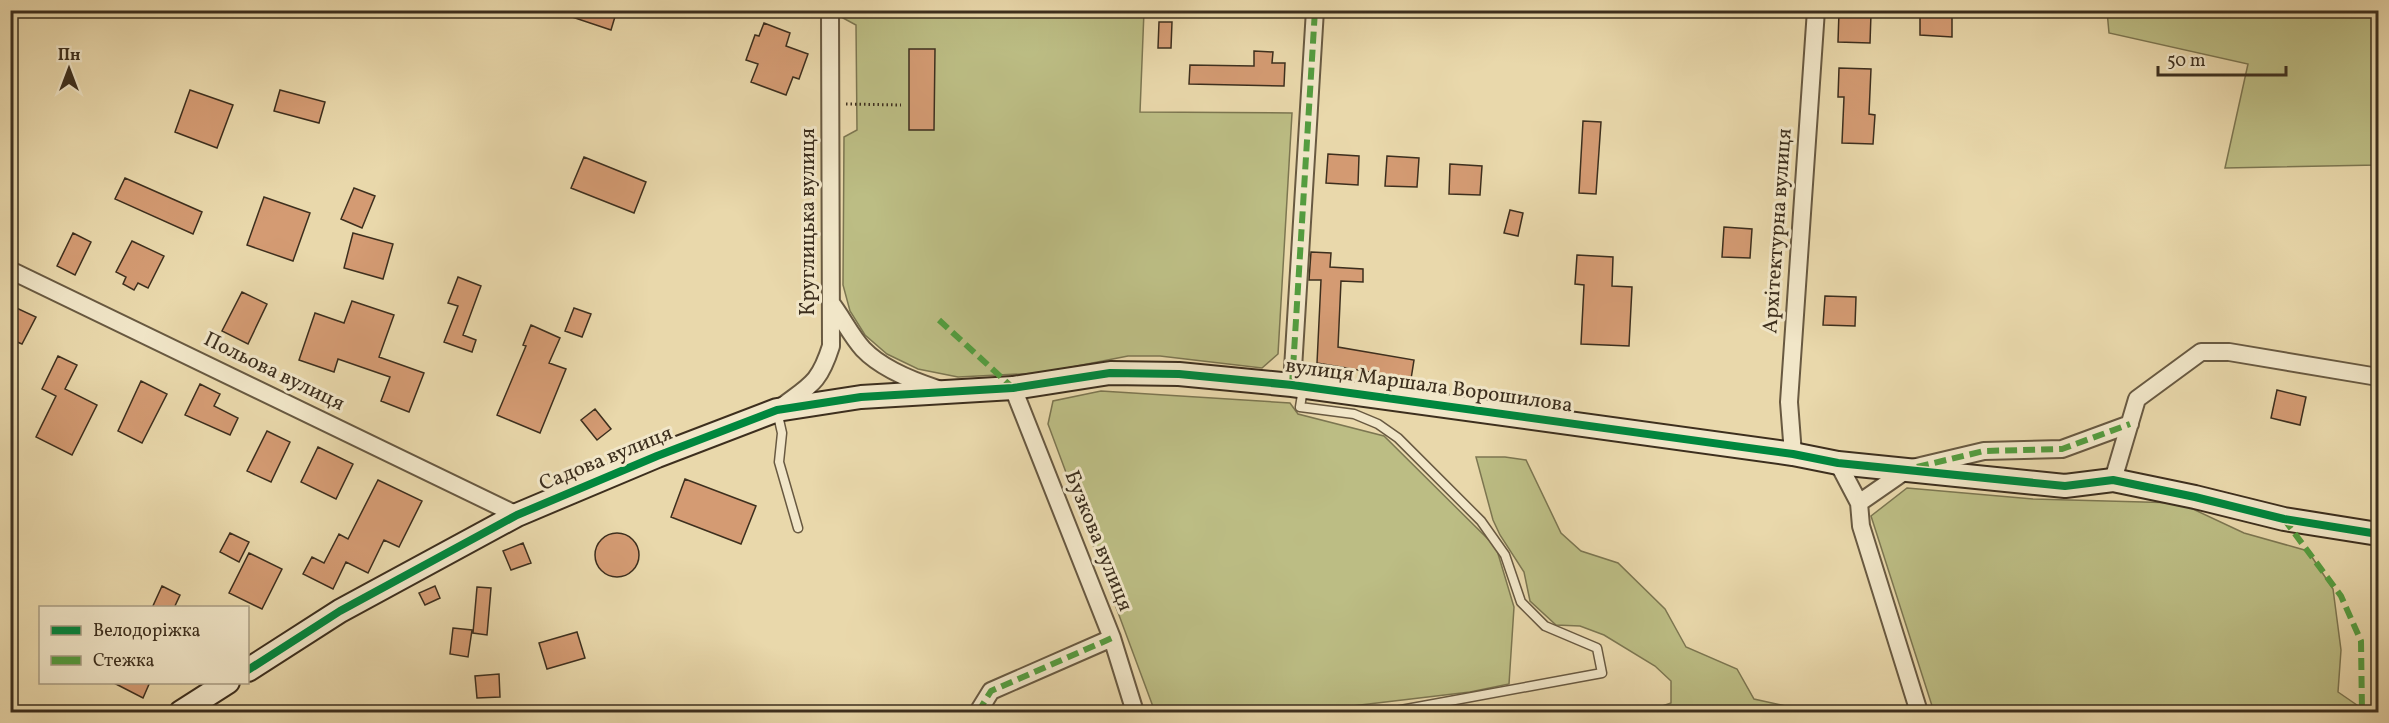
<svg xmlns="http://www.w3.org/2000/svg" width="2389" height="723" viewBox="0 0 2389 723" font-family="Vollkorn,serif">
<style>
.green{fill:#bcbd84;stroke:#7c7651;stroke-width:1.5}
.building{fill:#d49b73;stroke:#3d2f1e;stroke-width:1.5}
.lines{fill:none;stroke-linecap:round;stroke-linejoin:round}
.lane-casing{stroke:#685941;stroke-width:11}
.street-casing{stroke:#685941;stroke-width:20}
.secondary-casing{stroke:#3d2f1e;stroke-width:26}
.path{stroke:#3d2f1e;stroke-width:3;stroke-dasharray:1.5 3;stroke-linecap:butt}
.lane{stroke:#f1e6c8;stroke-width:8}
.street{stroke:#f1e6c8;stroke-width:16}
.secondary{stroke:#f1e6c8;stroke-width:22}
.quiet{stroke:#539d3f;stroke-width:6;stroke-dasharray:12 6;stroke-linecap:butt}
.cycleway-casing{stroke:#f1e6c8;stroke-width:11}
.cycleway{stroke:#00873e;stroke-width:8}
.labels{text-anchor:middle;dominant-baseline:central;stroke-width:6;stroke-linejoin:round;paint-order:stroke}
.street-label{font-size:21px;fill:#3d2f1e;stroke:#f1e6c8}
</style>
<rect width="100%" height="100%" fill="#e9d8ab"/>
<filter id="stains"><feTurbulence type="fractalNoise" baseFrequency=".00333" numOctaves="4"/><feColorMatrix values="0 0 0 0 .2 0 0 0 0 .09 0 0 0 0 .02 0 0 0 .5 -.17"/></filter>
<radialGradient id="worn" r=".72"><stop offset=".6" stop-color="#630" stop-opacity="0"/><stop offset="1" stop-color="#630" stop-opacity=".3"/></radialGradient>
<path class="green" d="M843,11h301l-4,101 152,1 -14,241 -16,14 -102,-12h-32l-87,17 -83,4 -40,-8 -31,-15 -22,-19 -15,-24 -7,-26 1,-148 13,-7 -1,-105 -13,-7z
M2107,11h269l-4,68 6,28v58l-153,3 23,-104 -139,-31z
M1101,391l189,12 8,11 86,22 112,111 18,60 -5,77 -39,8 -169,20h-146l-107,-288 5,-23z
M1476,457h29l21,3 35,73 20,18 37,12 47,46 21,38 51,22 17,30 58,13h-167l26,-9v-22l-16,-15 -51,-31 -24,-9 -24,-1 -26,-24 -6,-29 -24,-37 -7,-15z
M1907,488l126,11 147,4 64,30 64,18 25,38 8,61 -3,42 29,20h-433l-63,-196z"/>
<path class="building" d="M560,10h57l-6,20 -51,-17z
M1920,10h32v27l-32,-2z
M1839,12l32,2 -1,29 -32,-1z
M1159,22h13l-1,26h-13z
M764,23l26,10 -4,13 22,8 -9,25 -6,-2 -7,18 -35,-13 7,-18 -12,-4 9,-25 4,1z
M909,49h26l-1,81h-25z
M1254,51l19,1 -1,11h13l-1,23 -95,-2 1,-19 64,1z
M1839,68l32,1 -2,45 6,1 -2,29 -31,-1 2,-46h-6z
M190,90l43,15 -16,43 -42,-16z
M280,90l45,12 -6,21 -45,-12z
M1583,121l18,1 -5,72 -17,-1z
M1328,154l31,2 -1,29 -32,-2z
M1387,156l32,2 -2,29 -32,-1z
M584,157l62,25 -12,31 -63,-25z
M1450,164l32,2 -2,29 -31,-1z
M125,178l77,34 -9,22 -78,-35z
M354,188l21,8 -13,32 -21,-9z
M264,197l46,16 -17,48 -46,-16z
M1510,210l13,3 -5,23 -14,-3z
M1724,227l28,2 -2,29 -28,-1z
M73,233l18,9 -16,33 -18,-9z
M353,233l40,11 -10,35 -39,-11z
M132,241l32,15 -16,32 -10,-5 -4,7 -11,-6 3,-7 -10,-5z
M1311,252l20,1 -1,14 33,2v13l-22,-1 -3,66 76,13 -3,19 -94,-16 4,-83h-12z
M1577,255l36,2 -1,29 20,1 -3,59 -48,-2 3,-59 -9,-1z
M458,277l23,9 -18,49 13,5 -4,12 -28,-10 14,-36 -10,-3z
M242,292l25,12 -19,40 -26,-13z
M1825,296l31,1 -1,29 -32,-1z
M352,301l42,14 -15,42 45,16 -15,39 -28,-11 9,-24 -52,-18 -4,13 -35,-12 16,-47 29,10z
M10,305l26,12 -14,27 -12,-5z
M574,308l17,6 -9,23 -17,-6z
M531,325l29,13 -11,25 17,6 -26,64 -43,-18 29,-69 -3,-1z
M58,356l19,9 -12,24 32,16 -25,50 -36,-18 20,-41 -14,-7z
M141,381l26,13 -25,49 -24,-12z
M200,384l20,10 -6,12 24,12 -8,17 -45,-20z
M2277,390l29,7 -6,28 -29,-7z
M595,409l16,20 -14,11 -16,-20z
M267,431l23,11 -19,40 -24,-11z
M318,447l35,17 -17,35 -35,-17z
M685,479l71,27 -15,38 -70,-27z
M378,480l44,21 -23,46 -15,-7 -16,33 -22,-11 -13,27 -30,-15 9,-17 12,6 15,-29 9,5z
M230,533l19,9 -10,20 -19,-10z
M595 555a22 22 0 1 1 44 0a22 22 0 1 1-44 0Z
M523,543l8,20 -20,7 -8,-19z
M249,553l33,16 -20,40 -33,-16z
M162,586l18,9 -6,13h-22z
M435,586l5,12 -15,7 -6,-12z
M477,587l14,1 -4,47 -14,-2z
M453,628l19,2 -4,27 -18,-3z
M577,632l8,26 -38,11 -8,-26z
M499,674l1,23 -23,1 -2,-22z
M112,682h38l-7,16z"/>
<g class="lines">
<defs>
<path id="lane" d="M1303,389l-3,18 54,7 24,10 20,14 83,83 24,34 16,47 24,24 52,22 5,25 -212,39
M777,411l5,22 -3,29 19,66"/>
<path id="street" d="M10,270l507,245
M831,303c11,14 20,33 32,46 19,20 50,32 75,40
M1292,385l23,-375
M1013,388l99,250 23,74
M780,408c30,-23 39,-24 51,-62l-1,-336
M1793,454l-4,-52 27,-392
M1838,463l21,40 2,23 58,186
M2113,480l24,-81 64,-47h28l149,25
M1859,503l49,-34 76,-18 78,-2 68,-25
M978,712l13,-21 121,-53"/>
<path id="secondary" d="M248,670l92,-59 177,-96 140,-59 120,-46 84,-13 152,-9 97,-15 69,1 113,11 501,69 45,9 227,23 48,-6 82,17 89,22 94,15
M181,712l47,-30"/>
</defs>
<use href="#lane" class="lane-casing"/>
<use href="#street" class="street-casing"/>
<use href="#secondary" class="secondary-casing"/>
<path class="path" d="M846,104l55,1"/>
<use href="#lane" class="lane"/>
<use href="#street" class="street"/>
<use href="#secondary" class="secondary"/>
<path class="quiet" d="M939,320l74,68
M1292,385l23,-375
M1917,467l67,-16 78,-2 68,-25
M2284,519l57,77 20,45 1,71
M978,712l13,-21 121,-53"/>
<defs>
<path id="cycleway" d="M248,670l92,-59 177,-96 140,-59 120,-46 84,-13 152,-9 97,-15 69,1 113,11 501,69 45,9 227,23 48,-6 82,17 89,22 94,15"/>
</defs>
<use href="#cycleway" class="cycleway-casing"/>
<use href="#cycleway" class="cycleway"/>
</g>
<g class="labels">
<g class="street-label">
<text transform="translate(808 222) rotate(-90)">Круглицька вулиця</text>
<text transform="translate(1778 231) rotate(-86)">Архітектурна вулиця</text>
<text transform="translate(274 372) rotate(26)">Польова вулиця</text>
<text transform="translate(1429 386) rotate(8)">вулиця Маршала Ворошилова</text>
<text transform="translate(606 459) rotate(-22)">Садова вулиця</text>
<text transform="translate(1098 541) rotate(68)">Бузкова вулиця</text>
</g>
</g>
<rect width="2389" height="723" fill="none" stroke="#e9d8ab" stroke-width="36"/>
<rect x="12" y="12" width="2365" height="699" fill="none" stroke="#3d2f1e" stroke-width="3"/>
<rect x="18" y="18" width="2353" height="687" fill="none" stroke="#3d2f1e" stroke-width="1.5"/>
<rect x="39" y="606" width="210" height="78" fill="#f1e6c8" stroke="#a99d84" stroke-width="1.5"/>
<rect x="51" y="626" width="30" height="9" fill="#00873e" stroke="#a99d84" stroke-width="1.5"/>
<text x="93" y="636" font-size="18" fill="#3d2f1e">Велодоріжка</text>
<rect x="51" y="656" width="30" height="9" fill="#539d3f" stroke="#a99d84" stroke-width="1.5"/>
<text x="93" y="666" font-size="18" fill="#3d2f1e">Стежка</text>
<g transform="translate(69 69)" stroke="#f1e6c8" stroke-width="4.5" paint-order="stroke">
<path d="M0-4.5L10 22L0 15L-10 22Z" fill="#3d2f1e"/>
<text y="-9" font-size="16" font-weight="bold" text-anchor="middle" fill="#3d2f1e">Пн</text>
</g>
<path d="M2158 66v9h128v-9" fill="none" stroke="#3d2f1e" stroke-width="3"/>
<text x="2167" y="66" font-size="18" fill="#3d2f1e" stroke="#f1e6c8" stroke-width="4.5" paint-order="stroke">50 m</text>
<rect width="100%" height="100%" filter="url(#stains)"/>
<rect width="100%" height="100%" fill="url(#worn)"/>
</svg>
